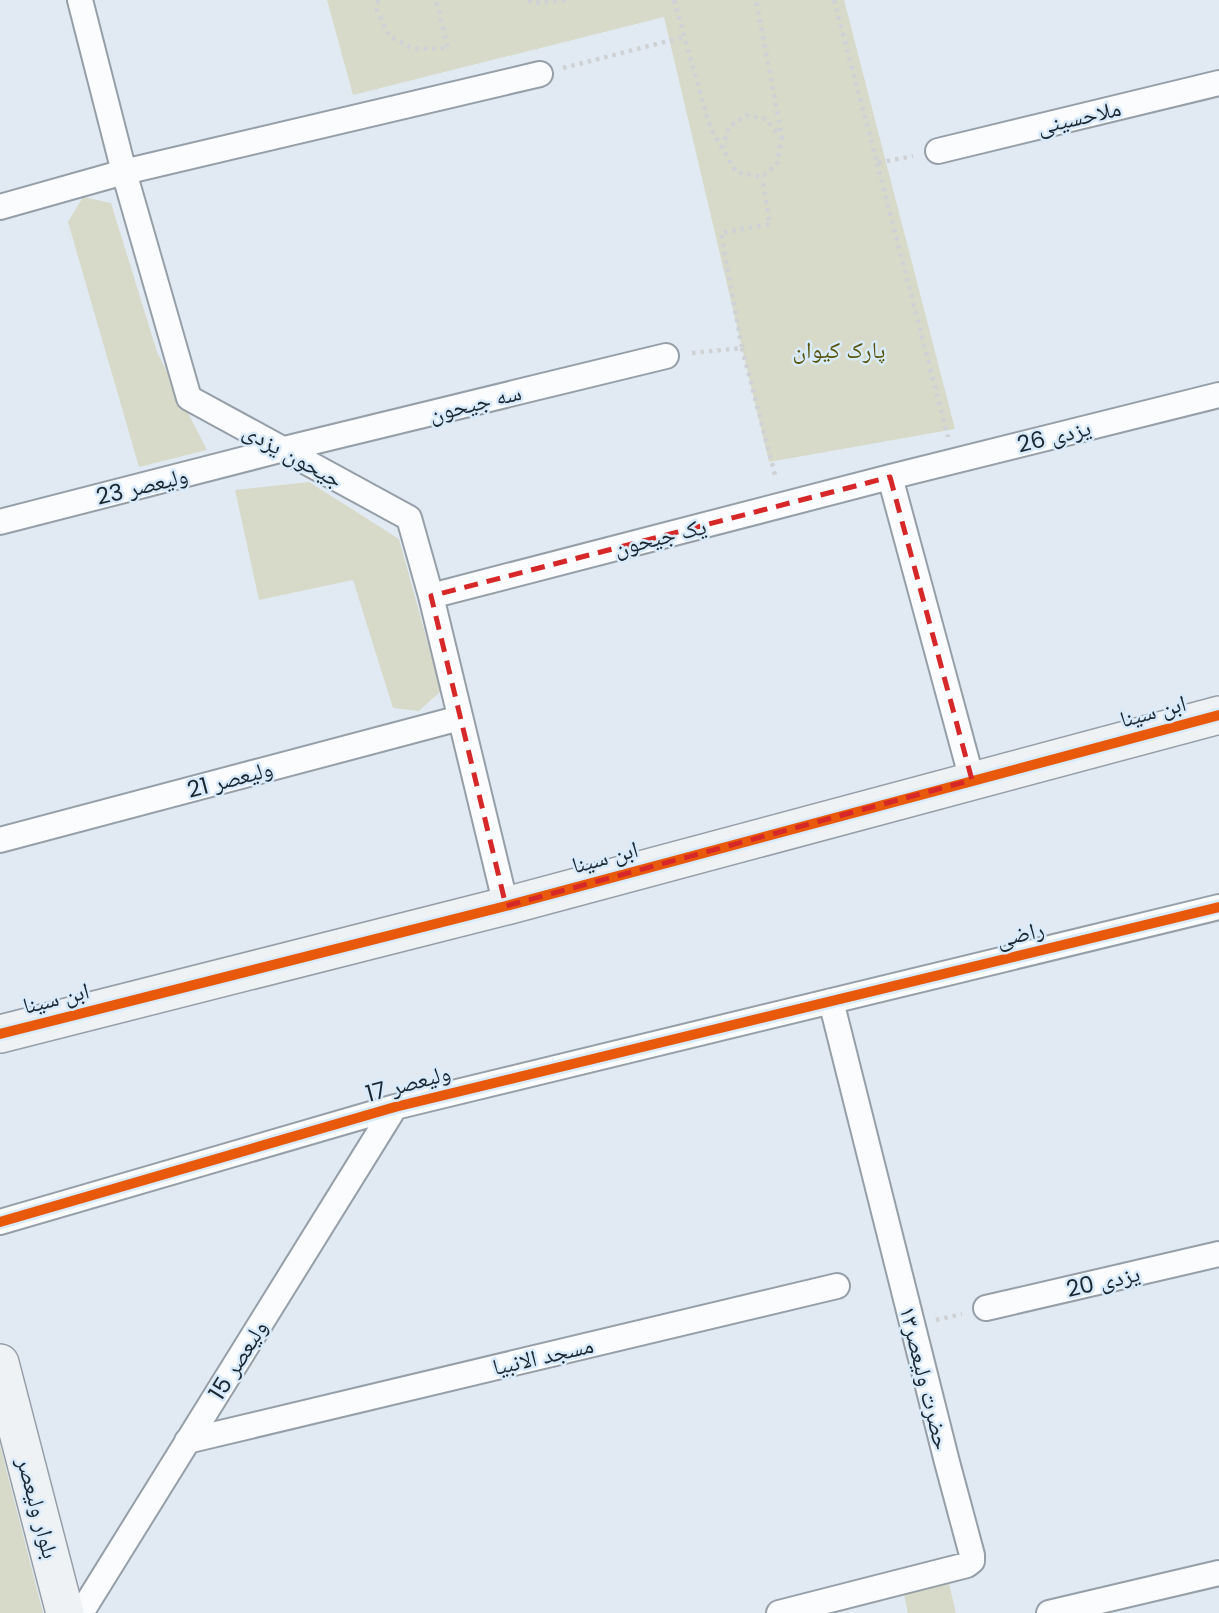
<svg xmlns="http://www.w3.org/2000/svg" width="1219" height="1613" viewBox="0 0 1219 1613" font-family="Poppins,'Noto Naskh Arabic',sans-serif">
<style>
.green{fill:#d7dac8}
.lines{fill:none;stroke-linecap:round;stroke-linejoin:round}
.street-casing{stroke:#969fa8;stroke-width:28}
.secondary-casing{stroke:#969fa8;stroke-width:40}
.path{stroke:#cfd2d4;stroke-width:4.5;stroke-dasharray:3.5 5;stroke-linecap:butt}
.street{stroke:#fafcfd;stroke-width:24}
.secondary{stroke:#eff2f5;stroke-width:37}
.cycleway-casing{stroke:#d9ebfb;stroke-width:15}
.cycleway{stroke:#e8590c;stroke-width:10}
.marked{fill:none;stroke:#d62828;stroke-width:5;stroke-dasharray:14 9;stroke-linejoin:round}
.labels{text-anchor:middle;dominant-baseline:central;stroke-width:5;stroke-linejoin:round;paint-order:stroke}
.street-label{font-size:23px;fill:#1b2731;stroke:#d9ebfb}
.park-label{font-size:23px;fill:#58540a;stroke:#d9ebfb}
</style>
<rect width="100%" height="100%" fill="#e1eaf3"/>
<path class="green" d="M327,0h517l111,429 -186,33 -105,-445 -311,78z
M83,197l28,6 46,149 50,98 -68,17 -71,-245z
M309,482l90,57 42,152 -22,20 -26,-3 -40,-128 -94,20 -24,-110z
M0,1445l43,168h-43z
M946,1571l10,42h-48l-7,-32z"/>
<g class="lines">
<defs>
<path id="street" d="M80,0l44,172 65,226 220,120 22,78 75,310
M938,151l281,-68
M0,207l124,-35 416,-98
M890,477l82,303
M0,522l284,-73 382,-93
M431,596l459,-119 329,-82
M0,840l460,-122
M0,1222l395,-115 824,-200
M986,1308l233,-54
M187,1441l650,-155
M81,1613l314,-506
M779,1613l188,-48 5,-4v-6l-25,-93 -116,-461
M1049,1613l170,-40"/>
<path id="secondary" d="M0,1034l506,-128 713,-191
M0,1363l65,250"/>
</defs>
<use href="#street" class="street-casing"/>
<use href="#secondary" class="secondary-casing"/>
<path class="path" d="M378,0l-1,10 12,26 25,13 34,-1 -12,-48
M529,0l3,3 35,-3
M674,0l36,127 26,45 26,5 15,-13 5,-27 -26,-137
M834,0l43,163 36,-7
M563,68l121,-31
M722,148l7,-21 17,-12 19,4 16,17
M877,163l71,274
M742,348l34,131
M692,353l50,-5 -21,-115 49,-9 -8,-47
M936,1320l26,-6"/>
<use href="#street" class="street"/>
<use href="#secondary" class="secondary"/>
<defs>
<path id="cycleway" d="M0,1034l506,-128 713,-191
M0,1222l395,-115 824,-200"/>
</defs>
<use href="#cycleway" class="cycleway-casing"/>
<use href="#cycleway" class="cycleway"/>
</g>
<path class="marked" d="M890,477l82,303 -466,126 -75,-310z"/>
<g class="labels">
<g class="street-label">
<text transform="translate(1079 117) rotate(-13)">ملاحسینی</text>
<text transform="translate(475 403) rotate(-14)">سه جیحون</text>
<text transform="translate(1054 436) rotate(-14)">یزدی 26</text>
<text transform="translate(293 455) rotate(29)">جیحون یزدی</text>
<text transform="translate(142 486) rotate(-14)">ولیعصر 23</text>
<text transform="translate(660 537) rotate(-14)">یک جیحون</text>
<text transform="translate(1153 711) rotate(-15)">ابن سینا</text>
<text transform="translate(230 779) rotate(-15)">ولیعصر 21</text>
<text transform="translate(605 857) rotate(-15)">ابن سینا</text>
<text transform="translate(1020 934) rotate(-14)">راضی</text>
<text transform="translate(56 998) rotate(-14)">ابن سینا</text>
<text transform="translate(408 1083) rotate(-15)">ولیعصر 17</text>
<text transform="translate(1103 1281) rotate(-13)">یزدی 20</text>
<text transform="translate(543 1356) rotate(-13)">مسجد الانبیا</text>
<text transform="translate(238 1360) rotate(-58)">ولیعصر 15</text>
<text transform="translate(925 1378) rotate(76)">حضرت ولیعصر۱۳</text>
<text transform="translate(38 1508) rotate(75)">بلوار ولیعصر</text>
</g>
<g class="park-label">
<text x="839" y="350">پارک کیوان</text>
</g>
</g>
</svg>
